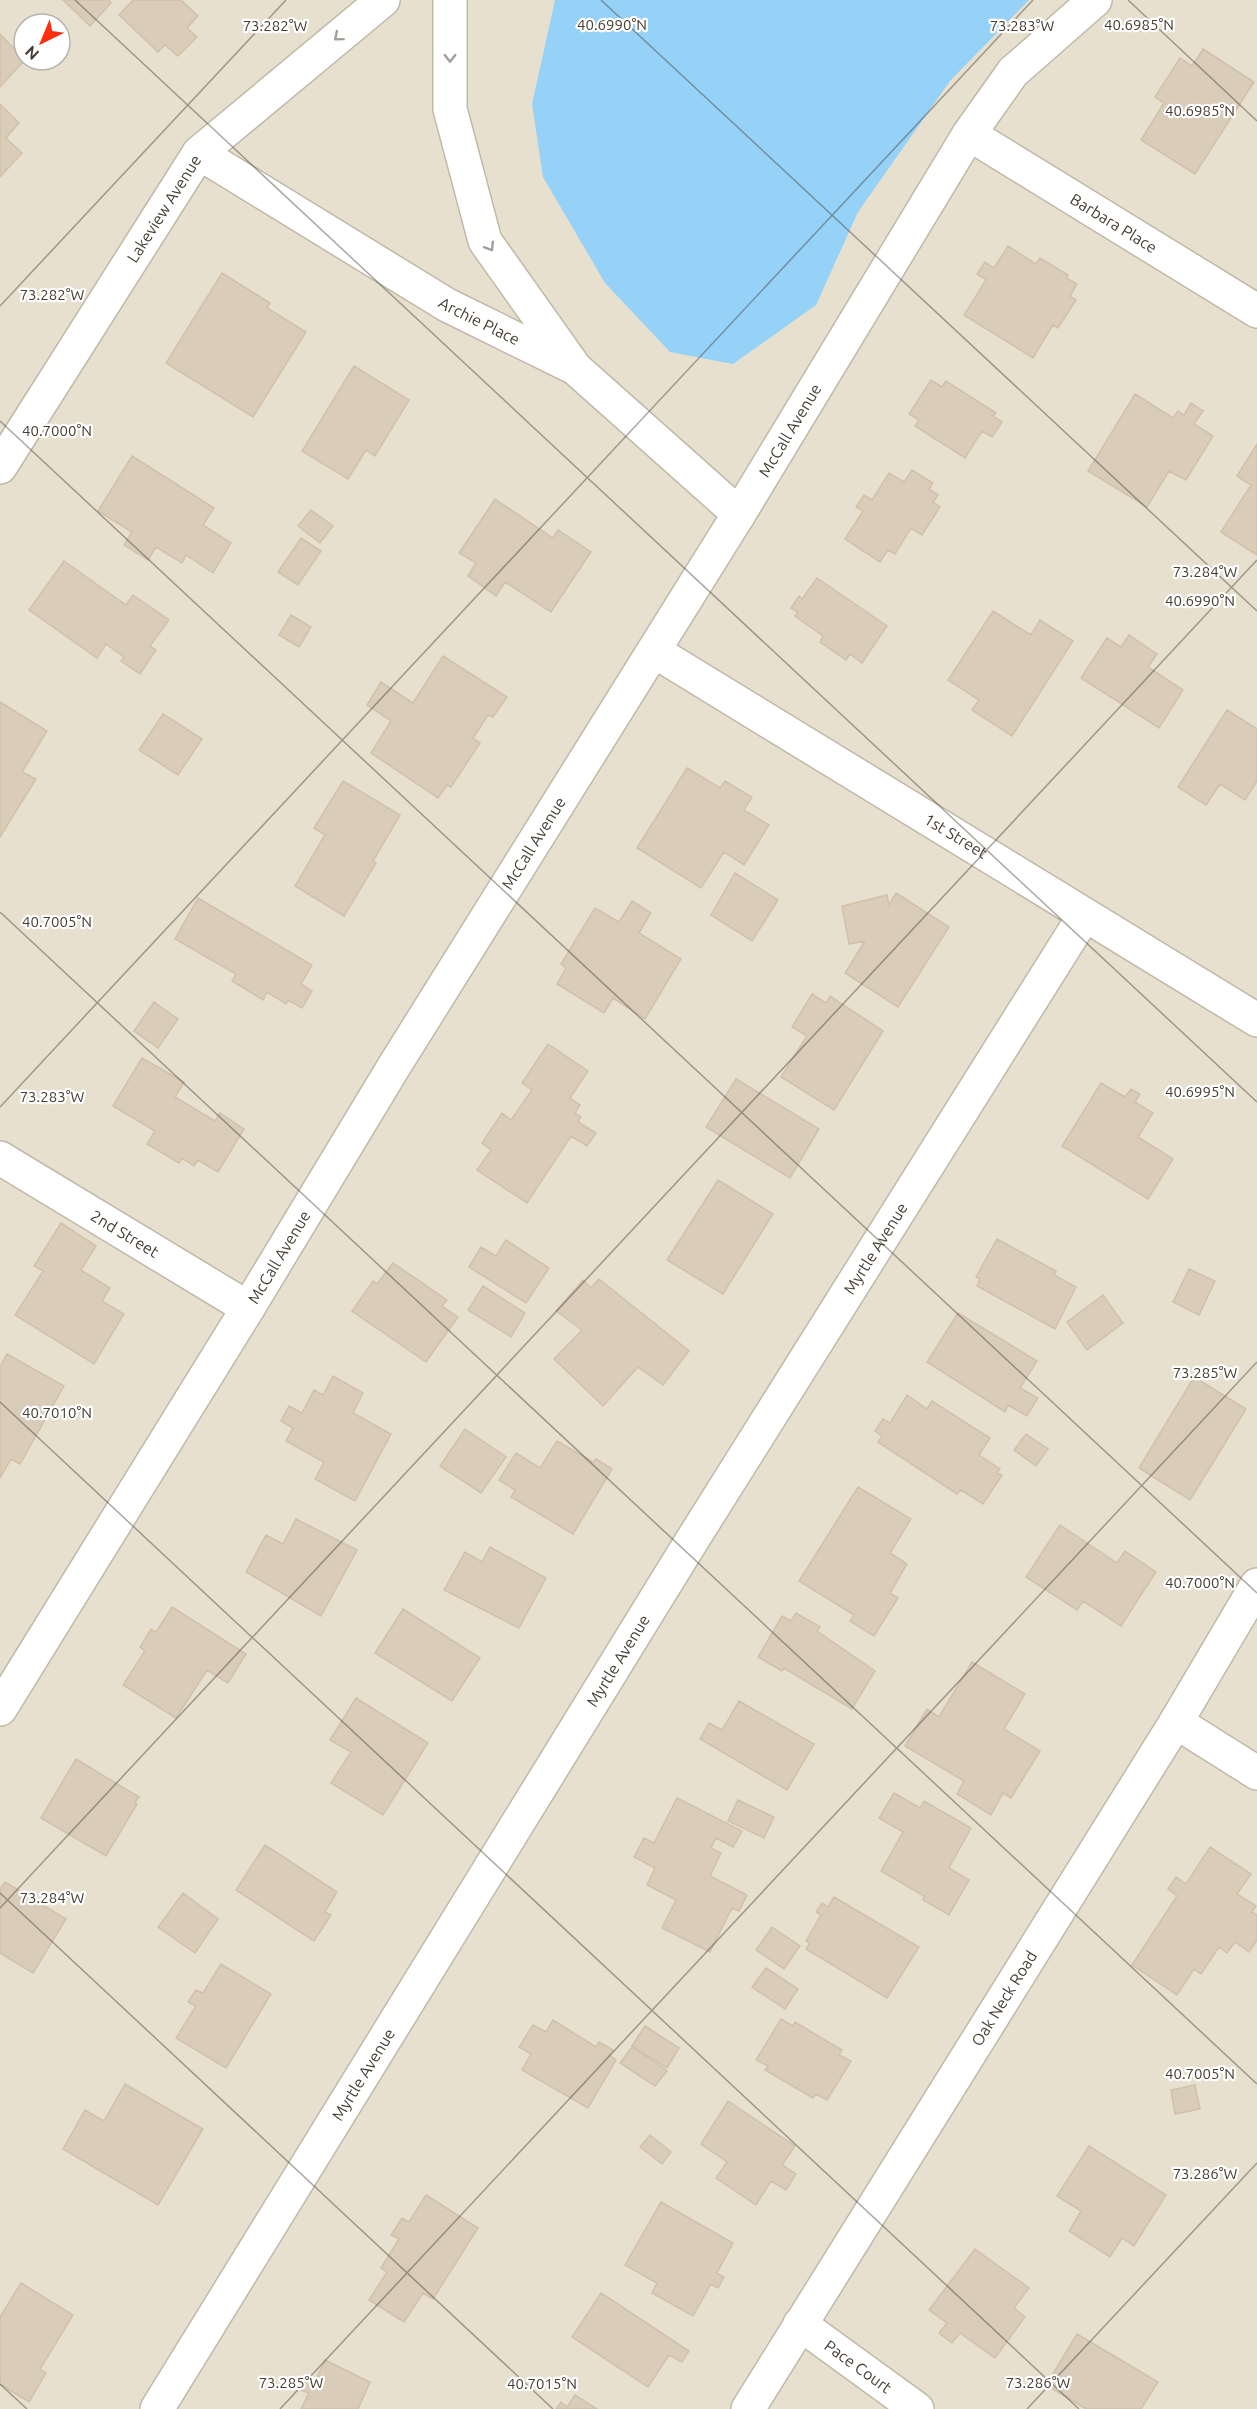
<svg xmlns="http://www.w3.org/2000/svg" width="1257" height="2409" viewBox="0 0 1257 2409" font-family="Ubuntu,sans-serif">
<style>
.residential{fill:#e8e0cf;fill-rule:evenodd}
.water{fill:#96d1f8}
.building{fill:#d9ccb9;stroke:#d1c1a9;stroke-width:1.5}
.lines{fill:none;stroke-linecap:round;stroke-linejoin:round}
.minor-casing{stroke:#c2b8a7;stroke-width:36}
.minor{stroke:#fff;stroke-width:33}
.oneway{stroke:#a29e98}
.ticks{fill:none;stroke:#453d32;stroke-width:1.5;stroke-opacity:0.45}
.labels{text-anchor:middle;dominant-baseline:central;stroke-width:4.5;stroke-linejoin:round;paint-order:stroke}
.street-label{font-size:16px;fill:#453d32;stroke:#fff}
.ticks-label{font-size:15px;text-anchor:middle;fill:#453d32;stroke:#fff;stroke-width:4.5;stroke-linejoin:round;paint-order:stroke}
</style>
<rect width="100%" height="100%" fill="#f3eee2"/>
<path class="residential" d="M0,0h1257v2409h-1257zM24,24h36v36h-36z"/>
<path class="water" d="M555,0h474l-79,81 -92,131 -42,93 -83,59 -63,-12 -65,-69 -62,-106 -11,-73z"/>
<path class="building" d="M63,0h46l2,3 -21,23z
M133,0h48l17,16 -11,12 10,9 -19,19 -13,-11 -7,7 -39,-37z
M0,34l25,26 -25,27z
M1203,49l51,33 -59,92 -54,-34 23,-37 -9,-6 25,-39 12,8z
M0,104l19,19 -13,15 16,15 -22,24z
M1008,246l28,18 4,-6 28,17 -2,3 11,6 -7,12 6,4 -18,28 -5,-3 -20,33 -69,-43 22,-35 -9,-6 8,-12 9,6z
M222,273l48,30 -3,5 39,24 -53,85 -87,-54z
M354,366l55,34 -34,56 -9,-6 -18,29 -46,-28z
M931,380l11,7 4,-6 50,32 -3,3 9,6 -10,15 -10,-6 -17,27 -50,-32 4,-6 -10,-6z
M1135,394l38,24 5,-7 6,4 7,-12 12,8 -9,13 19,12 -27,44 -17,-9 -22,36 -59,-36z
M1257,444v111l-36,-23 30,-47 -14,-9z
M132,456l82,52 -11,17 28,18 -18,30 -27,-18 -4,8 -26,-16 -8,13 -24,-15 8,-13 -34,-21z
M912,470l21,13 -4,6 9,6 -5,7 7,5 -18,28 -11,-7 -16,26 -7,-4 -8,12 -35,-23 18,-28 -7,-4 8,-12 8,5 17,-27 15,9z
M495,499l58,39 5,-8 33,22 -40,60 -46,-30 -9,14 -28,-20 8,-13 -17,-10z
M311,510l22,16 -13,17 -22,-17z
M301,538l20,13 -23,34 -20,-13z
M64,561l62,44 7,-10 36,25 -19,26 6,4 -16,24 -19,-13 3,-4 -18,-13 -9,14 -68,-48z
M817,578l70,48 -25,37 -12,-9 -4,6 -26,-18 3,-6 -28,-20 3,-4 -7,-4 8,-12 3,3z
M993,611l38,24 9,-15 33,21 -61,95 -40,-26 7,-10 -31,-20z
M291,615l20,12 -12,20 -20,-12z
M1129,635l28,19 -9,13 35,23 -24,38 -78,-50 26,-40 14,9z
M443,656l64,41 -14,20 -5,-2 -15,23 7,5 -29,44 -4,-2 -9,13 -67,-45 20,-32 -24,-16 14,-23 32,21z
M0,702l47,29 -25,41 14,7 -36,58z
M1227,710l30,19v52l-12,19 -25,-16 -14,21 -28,-18z
M163,714l39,25 -24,36 -39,-25z
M687,768l33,20 5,-7 27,16 -8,13 25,15 -25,40 -20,-13 -23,36 -64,-40z
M343,781l57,34 -27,46 3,2 -32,53 -49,-30 30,-51 -11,-7z
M735,873l43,27 -26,41 -41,-26z
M896,893l53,34 -51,80 -53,-34 20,-32 -16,3 -7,-38 45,-11 2,10z
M198,898l114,67 -11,19 11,7 -10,17 -14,-8 -2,4 -19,-12 -4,8 -31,-19 4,-7 -61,-35z
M632,901l19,12 -12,20 42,26 -36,60 -32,-21 -9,15 -47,-29 9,-16 -5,-4 34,-56 24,14z
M812,994l14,9 4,-7 53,35 -49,79 -53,-33 26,-41 -15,-9z
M154,1002l24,17 -20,29 -24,-17z
M548,1044l40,27 -18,27 10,7 -5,8 6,4 -3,5 18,11 -9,13 -16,-10 -44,67 -50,-33 14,-20 -9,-7 20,-30 9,7 21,-30 -10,-7z
M142,1058l42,24 -9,15 40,24 5,-8 24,16 -26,43 -20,-12 -4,6 -12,-8 -3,5 -32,-19 8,-13 -42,-25z
M736,1079l83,50 -29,49 -84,-51z
M1101,1083l24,14 6,-8 9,5 -5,8 18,11 -15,24 35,22 -25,40 -86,-53z
M718,1180l55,34 -50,80 -56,-34z
M61,1223l35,23 -15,24 29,18 -8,13 22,13 -30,50 -79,-49 28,-44 -9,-5z
M997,1239l59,32 -2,4 22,12 -21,42 -78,-43 3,-7 -4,-2z
M506,1240l43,28 -23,35 -57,-36 12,-20 15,9z
M393,1263l54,37 -5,6 16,11 -32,45 -74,-51 21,-30 4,3z
M1189,1269l26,12 -16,34 -26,-13z
M599,1279l90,72 -26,34 -25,-18 -35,39 -49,-47 28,-29 -26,-19 27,-31 8,8z
M483,1286l42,27 -14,24 -43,-27z
M1103,1295l20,28 -36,27 -20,-28z
M958,1313l79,48 -17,27 18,10 -11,18 -19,-11 -3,7 -78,-50z
M7,1354l57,32 -44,78 -9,-5 -11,19v-111z
M333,1376l30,17 -10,20 38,21 -36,67 -40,-22 9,-17 -38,-21 7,-13 -12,-7 8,-15 13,7 12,-23 9,5z
M1194,1377l52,32 -56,91 -51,-32z
M907,1395l20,14 5,-8 58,37 -11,17 21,14 -3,4 5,2 -19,29 -22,-14 -4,4 -79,-52 4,-6 -7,-5 8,-12 7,4z
M465,1429l41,28 -25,36 -41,-27z
M1026,1434l22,15 -12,17 -22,-16z
M557,1441l36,21 3,-3 16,10 -39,65 -62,-37 4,-7 -16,-10 17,-27 24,15z
M858,1487l53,32 -21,34 17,11 -17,29 8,5 -24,38 -24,-15 4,-6 -55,-34z
M296,1519l61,31 -36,66 -75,-44 20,-37 17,9z
M1060,1525l57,38 8,-12 31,21 -35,54 -38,-25 -6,9 -51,-33z
M490,1547l56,31 -27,50 -75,-38 21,-38 17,10z
M172,1607l74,47 -18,29 -21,-13 -31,48 -53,-33 22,-34 -5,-4 11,-18 5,3z
M403,1609l77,49 -28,43 -77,-48z
M796,1613l24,14 -3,4 58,40 -23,38 -68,-41 -2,3 -24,-14 24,-41 9,5z
M972,1662l53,32 -21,35 36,22 -29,47 -8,-5 -12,22 -34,-21 7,-13 -59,-35 22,-37 12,8z
M356,1698l72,45 -45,72 -52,-32 20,-31 -21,-12z
M739,1701l75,43 -27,46 -87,-51 9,-16 13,7z
M76,1759l63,38 -4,5 2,2 -31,52 -65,-38z
M894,1793l26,15 4,-7 47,27 -22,40 20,12 -20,35 -26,-15 1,-4 -43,-25 22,-39 -24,-14z
M677,1798l65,33 -9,16 -17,-9 -5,10 10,5 -11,23 37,19 -8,16 -7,-3 -22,44 -48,-24 14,-28 -29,-15 8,-17 -21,-11 10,-19 10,5z
M738,1800l36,17 -10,21 -36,-17z
M265,1845l72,47 -12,20 6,3 -17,26 -78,-51z
M1210,1847l41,27 -14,20 19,12 -4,6 5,3v25l-8,12 -14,-10 -8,11 -8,-6 -18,27 -7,-5 -17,26 -45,-30 45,-69 -9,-7 8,-12 10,7z
M5,1882l61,37 -33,54 -33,-20v-64z
M183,1893l35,26 -23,34 -37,-26z
M834,1897l85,50 -32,51 -81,-49 4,-6 -4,-2 15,-26 -5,-3 6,-9 6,4z
M772,1927l28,19 -16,23 -28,-19z
M221,1964l50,30 -45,74 -50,-30 20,-32 -8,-4 8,-12 7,3z
M766,1968l32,21 -13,20 -33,-22z
M781,2019l12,7 2,-4 47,28 -3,5 12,6 -24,39 -11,-6 -3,4 -48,-28 3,-4 -12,-6z
M553,2020l43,27 3,-5 14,8 -4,5 7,5 -28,48 -66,-38 9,-16 -12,-7 14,-22 13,7z
M645,2026l34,22 -12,20 -35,-22z
M632,2047l35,24 -12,15 -35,-23z
M125,2084l78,45 -45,76 -95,-56 22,-39 19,11z
M1195,2085l5,24 -25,5 -4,-24z
M728,2101l67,45 -13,19 14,9 -10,16 -15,-9 -15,24 -40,-27 11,-16 -26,-18z
M650,2135l21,17 -9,12 -22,-17z
M1089,2146l77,49 -32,51 -12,-8 -12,19 -41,-26 12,-20 -24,-15z
M426,2195l52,33 -45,71 -10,-6 -19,29 -35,-22 18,-28 -6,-4 18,-29 -8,-4 11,-17 7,4z
M661,2202l72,41 -16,30 7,4 -6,11 -7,-4 -18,32 -41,-23 5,-10 -32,-18z
M975,2249l54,39 -15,20 11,9 -30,41 -35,-25 -8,10 -13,-10 8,-10 -18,-13z
M21,2283l52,32 -33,54 6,4 -17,29 -29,-18v-67z
M601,2293l88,58 -7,11 -13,-7 -21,32 -76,-50z
M1077,2334l81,48 -17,27h-55l-40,-24z
M325,2360l45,22 -12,27h-57l8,-16 -8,-3 7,-13 7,4z
M575,2395l22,14h-41l5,-7 6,5z"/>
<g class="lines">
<defs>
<g id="minor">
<path d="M450,0v109l35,132 88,124"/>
<path id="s1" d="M969,134l288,177"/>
<path id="s2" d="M199,153l248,152 128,63 164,146"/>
<path id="s3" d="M0,467l199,-314 184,-153"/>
<path id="s4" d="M654,651l603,369"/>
<path id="s5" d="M0,1158l248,150"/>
<path id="s6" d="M0,1709l248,-401 145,-240 346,-554 230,-380 44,-62 82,-72"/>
<path d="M1176,1722l81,51"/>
<path id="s7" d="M800,2324l117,85"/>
<path id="s8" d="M157,2409l529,-859 398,-634"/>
<path id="s9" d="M748,2409l428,-687 81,-137"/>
</g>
</defs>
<use href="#minor" class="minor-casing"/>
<use href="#minor" class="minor"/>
</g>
<defs><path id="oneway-chevron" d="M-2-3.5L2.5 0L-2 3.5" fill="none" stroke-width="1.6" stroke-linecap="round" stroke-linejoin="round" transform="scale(1.5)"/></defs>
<g class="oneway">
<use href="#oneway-chevron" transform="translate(338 37) rotate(140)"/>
<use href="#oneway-chevron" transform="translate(450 58) rotate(90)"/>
<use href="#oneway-chevron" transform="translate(490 247) rotate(58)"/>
</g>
<path class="ticks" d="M75,0l1182,1102M601,0l656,611M1128,0l129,121M0,306l286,-306M0,421l1257,1172M0,912l1257,1172M0,1107l1033,-1107M0,1402l1079,1007M0,1893l553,516M0,1908l1257,-1348M0,2384l27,25M280,2409l977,-1047M1027,2409l230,-246"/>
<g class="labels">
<g class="street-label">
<text stroke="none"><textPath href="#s3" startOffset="306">Lakeview Avenue</textPath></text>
<text stroke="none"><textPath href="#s1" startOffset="170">Barbara Place</textPath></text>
<text stroke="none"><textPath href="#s2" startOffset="327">Archie Place</textPath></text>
<text stroke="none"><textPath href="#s6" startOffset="1503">McCall Avenue</textPath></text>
<text stroke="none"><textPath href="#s4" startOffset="354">1st Street</textPath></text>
<text stroke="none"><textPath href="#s6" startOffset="1017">McCall Avenue</textPath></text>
<text stroke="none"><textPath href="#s5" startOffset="146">2nd Street</textPath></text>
<text stroke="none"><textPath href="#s8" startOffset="1365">Myrtle Avenue</textPath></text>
<text stroke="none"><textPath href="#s6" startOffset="531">McCall Avenue</textPath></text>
<text stroke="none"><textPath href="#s8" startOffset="879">Myrtle Avenue</textPath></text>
<text stroke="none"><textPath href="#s9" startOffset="484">Oak Neck Road</textPath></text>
<text stroke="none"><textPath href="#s8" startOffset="393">Myrtle Avenue</textPath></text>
<text stroke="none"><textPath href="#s7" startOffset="72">Pace Court</textPath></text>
</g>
</g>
<g class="ticks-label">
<text x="612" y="30">40.6990°N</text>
<text x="1139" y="30">40.6985°N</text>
<text x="275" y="31">73.282°W</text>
<text x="1022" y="31">73.283°W</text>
<text x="1200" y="116">40.6985°N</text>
<text x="52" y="300">73.282°W</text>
<text x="57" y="436">40.7000°N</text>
<text x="1205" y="577">73.284°W</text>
<text x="1200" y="606">40.6990°N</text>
<text x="57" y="927">40.7005°N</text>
<text x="1200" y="1097">40.6995°N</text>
<text x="52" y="1102">73.283°W</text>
<text x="1205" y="1378">73.285°W</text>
<text x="57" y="1418">40.7010°N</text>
<text x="1200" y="1588">40.7000°N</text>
<text x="52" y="1903">73.284°W</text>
<text x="1200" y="2079">40.7005°N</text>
<text x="1205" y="2179">73.286°W</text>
<text x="291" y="2388">73.285°W</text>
<text x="1038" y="2388">73.286°W</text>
<text x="542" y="2389">40.7015°N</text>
</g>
<g transform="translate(42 42) rotate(223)"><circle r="28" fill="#ffffff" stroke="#b5b1ad" stroke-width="1.5"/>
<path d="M0-4.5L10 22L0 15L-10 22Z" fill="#ff2e0d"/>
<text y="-9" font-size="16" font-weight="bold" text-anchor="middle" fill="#453d32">N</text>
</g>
</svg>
